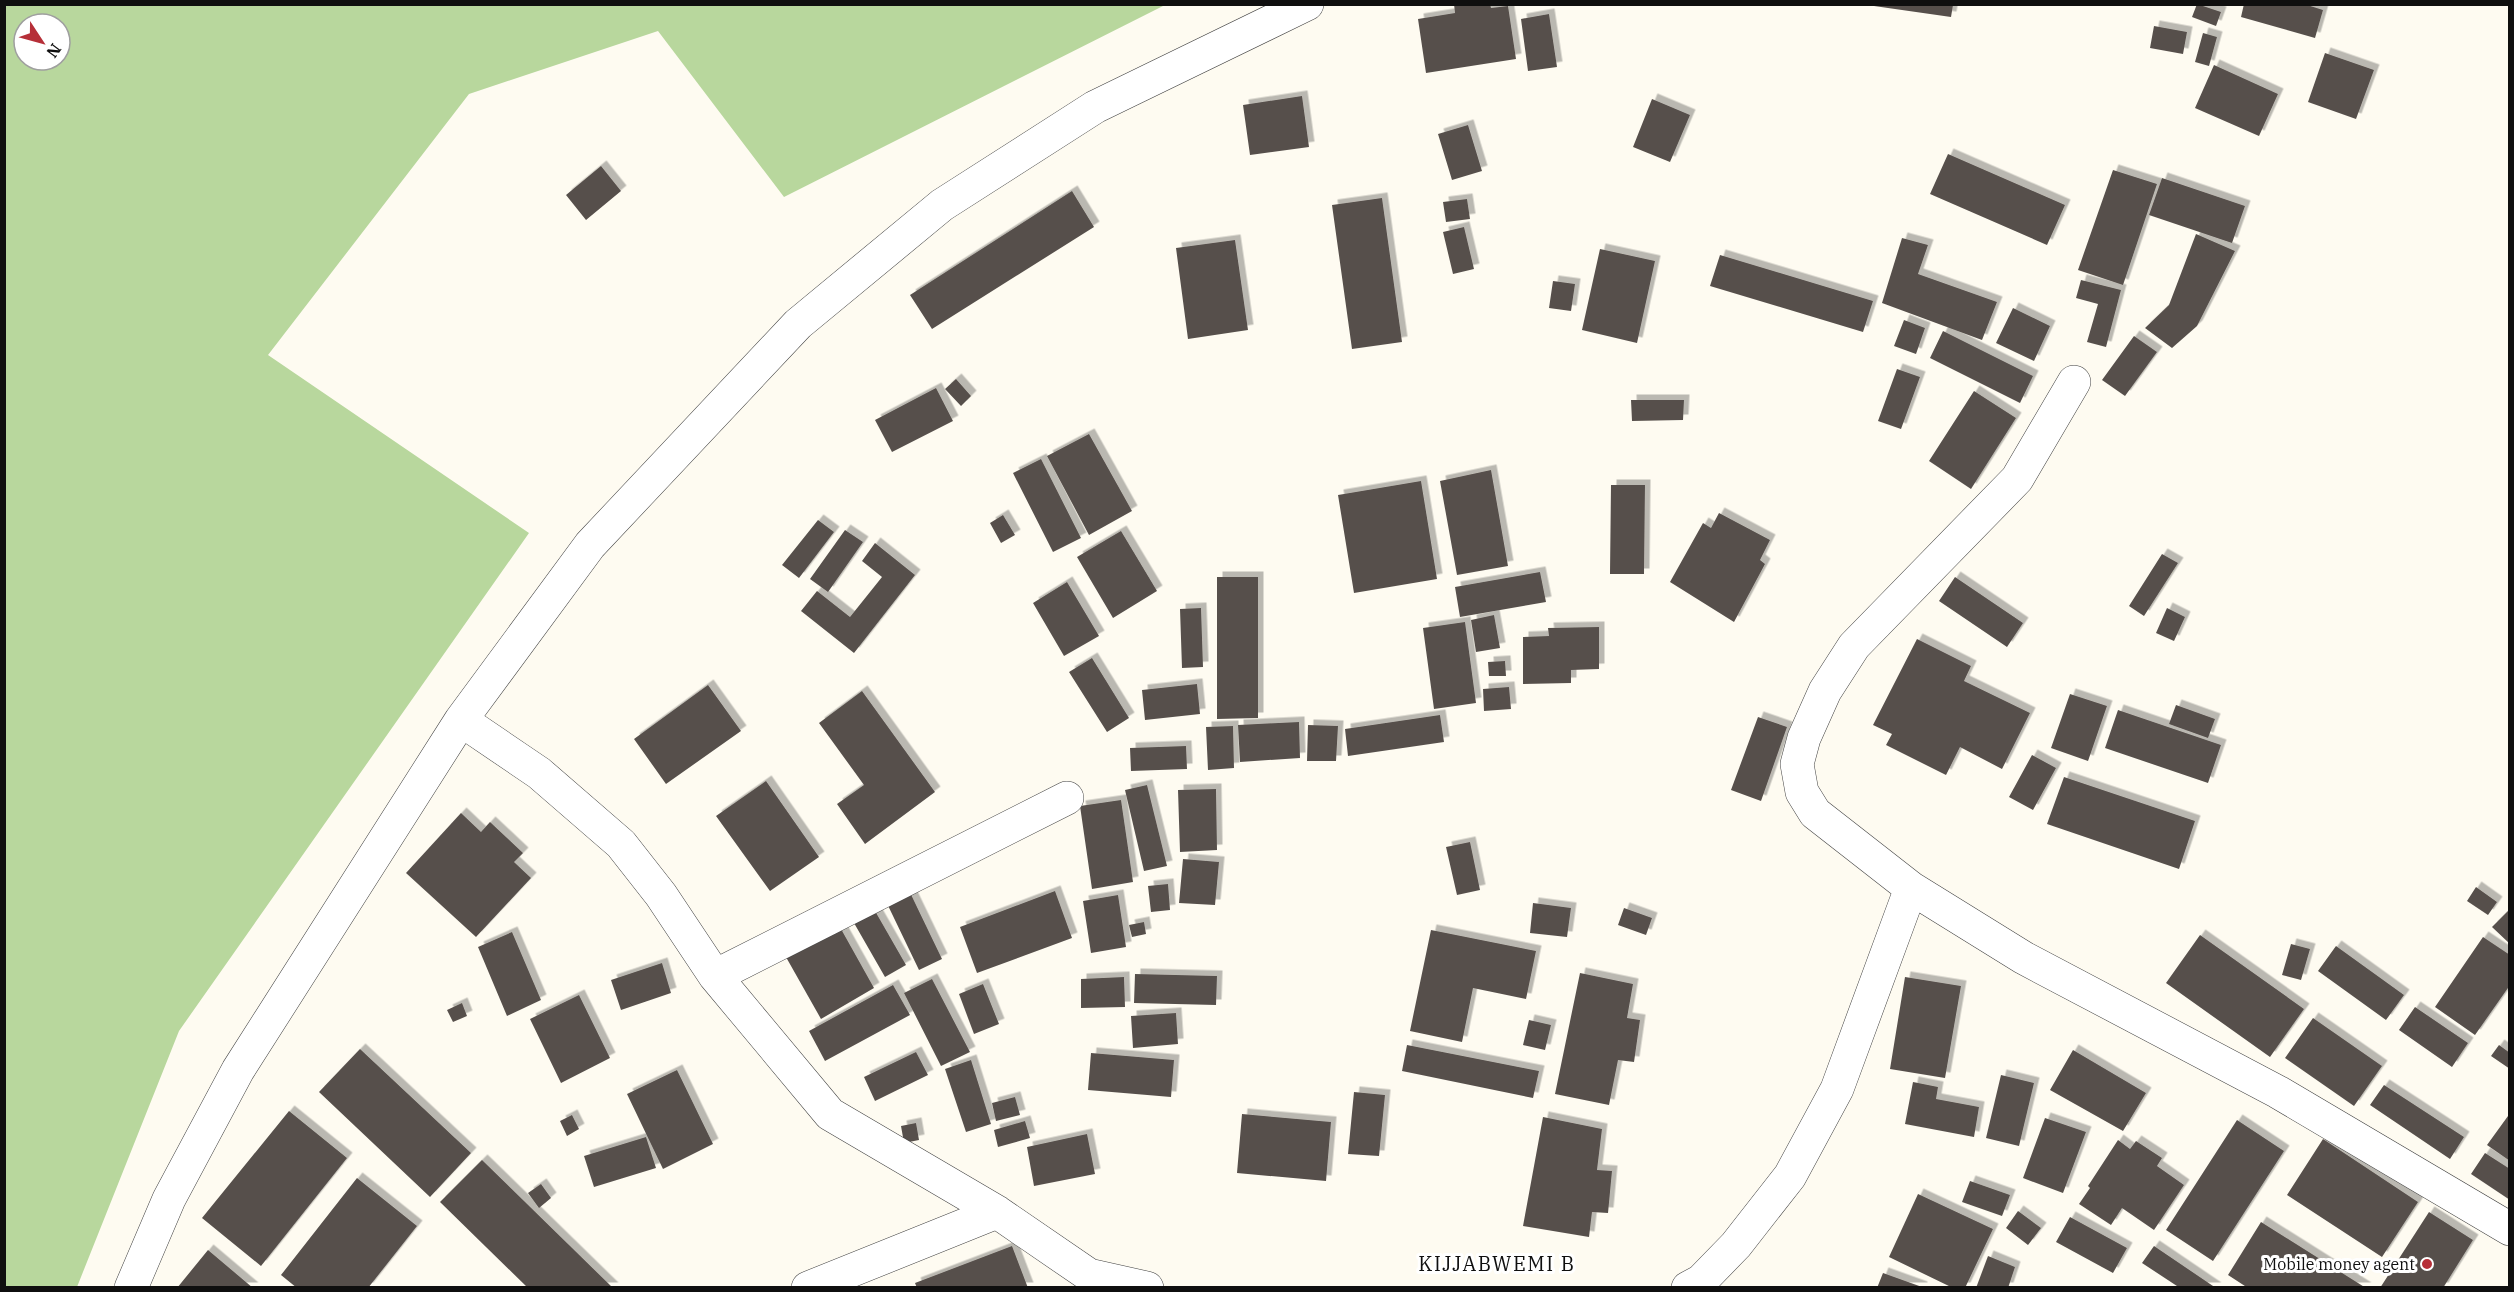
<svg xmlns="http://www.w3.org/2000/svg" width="2514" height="1292" viewBox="0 0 2514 1292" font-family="'IBM Plex Serif',serif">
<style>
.forest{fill:#b8d79d;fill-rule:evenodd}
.building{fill:#57504c;filter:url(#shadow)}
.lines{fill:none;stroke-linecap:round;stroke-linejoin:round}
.street-casing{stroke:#424242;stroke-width:34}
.street{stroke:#fff;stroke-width:33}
.poi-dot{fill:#b62f38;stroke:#fff;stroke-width:2}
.labels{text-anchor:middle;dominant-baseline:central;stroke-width:6;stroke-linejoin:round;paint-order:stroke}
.poi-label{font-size:16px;fill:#0f0f0f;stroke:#fff;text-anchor:end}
.quarter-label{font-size:20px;letter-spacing:1.5px;fill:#0f0f0f;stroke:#fff}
</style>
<defs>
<filter id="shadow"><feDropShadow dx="5.5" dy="-5.5" stdDeviation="0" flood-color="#0004"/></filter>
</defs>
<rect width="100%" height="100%" fill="#fefbf1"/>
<path class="forest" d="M5,4l1160,1 -381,192 -126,-166 -189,63 -201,261 261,178 -350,498 -102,256h-72zM24,24h36v36h-36z"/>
<path class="building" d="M1454,4h36l1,4 17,-2 8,53 -90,14 -8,-54 37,-6z
M2197,4l24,8 -5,14 -24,-9z
M2244,4h60l19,6 -8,28 -74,-21z
M1867,5h86l-2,12z
M1549,14l8,53 -29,4 -7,-52z
M2154,26l33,6 -4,22 -33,-6z
M2203,33l14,4 -8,29 -14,-4z
M2325,53l49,17 -18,49 -48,-17z
M2214,65l64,29 -19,42 -64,-28z
M1302,96l7,51 -59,8 -7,-50z
M1652,99l38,16 -20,47 -37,-15z
M1468,125l14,46 -30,9 -14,-46z
M1948,154l117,51 -18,40 -117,-51z
M601,166l20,25 -35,29 -20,-25z
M2113,170l44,14 -34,101 -45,-15z
M2162,178l83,28 -13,37 -83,-28z
M1072,191l22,36 -162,102 -22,-34z
M1382,198l20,144 -50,7 -20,-144z
M1467,199l3,20 -24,3 -3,-20z
M1464,227l10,42 -21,5 -10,-42z
M2196,234l39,17 -38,75 -25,22 -27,-20 24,-23z
M1902,238l26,7 -10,29 79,28 -15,38 -100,-37z
M1235,240l13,90 -60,9 -12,-91z
M1600,249l55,12 -18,82 -55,-13z
M1720,255l153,46 -10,31 -153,-46z
M2081,280l40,10 -15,57 -19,-5 11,-38 -22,-6z
M1553,281l22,3 -4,27 -22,-3z
M2013,308l37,18 -16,35 -38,-18z
M1904,320l21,8 -9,26 -22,-8z
M1943,331l90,45 -13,27 -90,-45z
M2134,336l23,16 -32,44 -23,-16z
M1897,369l23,8 -19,52 -23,-8z
M956,379l15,17 -10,10 -16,-17z
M936,388l17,33 -61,31 -17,-32z
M1974,391l42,27 -45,71 -42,-28z
M1631,400h53l-1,20 -51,1z
M1089,434l43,77 -43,24 -42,-79z
M1041,459l40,79 -28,14 -40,-79z
M1491,470l17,96 -51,9 -17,-94z
M1421,481l16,98 -83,14 -16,-98z
M1611,485h34l-1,89h-34z
M1719,513l51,27 -10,20 5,4 -31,58 -64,-40 33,-59 8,5z
M1003,515l12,20 -14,8 -11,-20z
M818,520l16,12 -35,46 -17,-13z
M845,530l18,12 -35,50 -18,-13z
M1121,531l36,60 -44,27 -36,-61z
M875,543l40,32 -61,78 -53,-42 16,-20 33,26 32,-40 -20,-16z
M2162,554l16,9 -34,53 -15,-10z
M1540,572l6,30 -86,15 -5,-30z
M1217,577h41v141l-41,1z
M1955,577l68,46 -16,24 -68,-46z
M1067,582l32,54 -35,20 -31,-53z
M1201,608l2,59 -21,1 -2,-59z
M2167,608l18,9 -11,24 -18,-8z
M1494,615l6,33 -24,4 -5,-32z
M1465,622l11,81 -42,6 -11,-81z
M1599,627v42l-28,1v13l-48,1v-47l26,-1 -1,-8z
M1917,639l54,27 -7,15 66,32 -28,56 -42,-22 -14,28 -60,-30 6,-11 -19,-9z
M1092,658l37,60 -22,14 -38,-60z
M1505,661l1,15h-17l-1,-14z
M1197,684l3,30 -55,6 -3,-30z
M708,685l33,46 -75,53 -32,-45z
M1509,687l2,22 -27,2 -1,-22z
M862,691l73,101 -70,52 -28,-40 27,-19 -45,-62z
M2070,694l37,12 -19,55 -37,-13z
M2176,705l39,14 -7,19 -39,-14z
M2118,710l103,35 -13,38 -103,-35z
M1440,715l4,27 -96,14 -3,-27z
M1758,717l29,10 -26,74 -30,-11z
M1299,722l1,36 -60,4 -2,-37z
M1308,725l30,1 -2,35h-29z
M1233,726l1,42 -26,2 -2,-43z
M1186,746l1,23 -56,2 -1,-23z
M2032,755l24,13 -23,42 -24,-13z
M2064,777l131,44 -16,48 -132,-45z
M766,781l53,76 -49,34 -54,-75z
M1147,785l20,81 -23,5 -19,-81z
M1216,789l1,61 -37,2 -2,-62z
M1121,800l12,82 -41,7 -12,-83z
M461,813l20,19 9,-10 33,31 -9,9 17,16 -55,59 -70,-64z
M1470,842l10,48 -23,5 -11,-48z
M1183,859l36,3 -4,43 -36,-2z
M904,880l38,79 -23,11 -38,-79z
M1168,884l2,26 -19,2 -3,-26z
M2476,887l21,15 -9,13 -21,-14z
M1055,891l17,47 -95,35 -17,-46z
M1118,895l8,52 -35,6 -8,-52z
M1533,903l38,5 -4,29 -37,-4z
M871,904l35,61 -21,12 -35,-61z
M1624,908l28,10 -6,17 -28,-10z
M2510,909v35l-18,-17z
M836,920l38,68 -53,31 -39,-69z
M1144,922l2,12 -14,3 -3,-12z
M1431,930l105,21 -10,48 -53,-11 -11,54 -52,-11z
M512,932l29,68 -34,16 -29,-69z
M2200,935l104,74 -34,48 -104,-74z
M2483,937l27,18v30l-35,50 -40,-28z
M2291,944l19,5 -9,31 -19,-5z
M2336,946l68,49 -18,25 -68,-49z
M662,963l9,30 -50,17 -10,-30z
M1580,973l53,11 -6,34 13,2 -6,42 -16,-2 -9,45 -54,-11z
M1135,974l82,2 -1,29 -82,-2z
M1124,977l1,30 -44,1v-29z
M1905,977l56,9 -16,92 -55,-9z
M932,979l38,73 -29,14 -37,-73z
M983,984l16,40 -25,10 -15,-40z
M893,985l17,30 -85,46 -16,-30z
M579,995l31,63 -49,25 -31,-64z
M462,1003l5,13 -14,6 -6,-12z
M2415,1007l53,36 -16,24 -53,-37z
M1176,1013l2,31 -45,4 -2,-32z
M2313,1018l69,48 -28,40 -69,-48z
M1529,1020l22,5 -6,25 -22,-5z
M1407,1045l132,26 -6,27 -131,-27z
M2499,1045l11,8v16l-19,-13z
M360,1049l111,104 -41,44 -111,-105z
M2073,1050l73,43 -23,38 -73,-41z
M916,1052l12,23 -53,26 -11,-24z
M1091,1053l83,7 -3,37 -83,-7z
M971,1060l20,64 -25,8 -21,-63z
M677,1070l36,74 -50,25 -36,-75z
M2001,1075l33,8 -15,63 -33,-8z
M1913,1082l25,5 -2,12 43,8 -5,30 -69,-13z
M2384,1085l80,52 -14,22 -80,-54z
M1354,1092l31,3 -6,61 -31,-2z
M1015,1097l5,18 -24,6 -4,-18z
M289,1111l58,47 -86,108 -59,-48z
M1242,1114l89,8 -5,59 -89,-8z
M572,1115l7,14 -12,7 -7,-15z
M2508,1116l2,1v44l-23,-16z
M1543,1117l59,12 -5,41 15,1 -4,42 -16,-1 -3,25 -66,-11z
M2045,1118l41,14 -23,61 -40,-15z
M2237,1120l47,31 -71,110 -47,-31z
M1025,1121l5,17 -32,9 -4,-17z
M916,1123l3,17 -15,3 -3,-17z
M1087,1134l8,40 -61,12 -7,-39z
M646,1137l10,31 -62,19 -10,-31z
M2323,1139l95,63 -36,55 -95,-62z
M2118,1140l12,9 6,-8 26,17 -5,8 27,19 -30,45 -32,-22 -11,17 -32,-21 11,-16 -2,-2z
M2485,1153l25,16v31l-39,-26z
M482,1160l131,128h-85l-88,-86z
M357,1178l60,48 -49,62h-71l-16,-13z
M1970,1181l40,14 -8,21 -40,-14z
M541,1184l10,14 -12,10 -11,-15z
M1918,1194l75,35 -28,59h-12l-64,-31z
M2018,1211l23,17 -13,17 -22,-17z
M2429,1212l44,28 -30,48h-63z
M2070,1217l57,31 -14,25 -57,-31z
M2261,1222l105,66h-118l-20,-13z
M1012,1246l16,42h-111l-2,-5z
M2154,1246l62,42h-36l-38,-25z
M208,1250l45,38h-76z
M1988,1256l27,11 -7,21h-32z
M1883,1273l39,14v1h-45z"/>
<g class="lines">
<defs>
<path id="street" d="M2074,382l-57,97 -163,167 -29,45 -21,47 -7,26 5,28 13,21 96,75 113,70 254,134 232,137
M461,720l78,53 82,71 40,51 54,81 115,138 167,98 92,63 58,13
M715,976l352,-178
M131,1288l38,-89 69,-129 223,-350 129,-175 208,-221 144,-119 153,-98 212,-103
M808,1288l189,-76
M1688,1288l13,-7 35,-36 54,-69 47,-87 74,-201"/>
</defs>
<use href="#street" class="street-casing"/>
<use href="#street" class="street"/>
</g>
<circle class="poi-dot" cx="2427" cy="1264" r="6"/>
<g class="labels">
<g class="poi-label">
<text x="2415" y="1264">Mobile money agent</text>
</g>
<g class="quarter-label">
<text x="1497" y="1263">KIJJABWEMI B</text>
</g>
</g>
<rect width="2514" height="1292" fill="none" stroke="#0f0f0f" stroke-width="12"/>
<g transform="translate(42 42) rotate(126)"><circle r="28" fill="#ffffff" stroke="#9f9f9f" stroke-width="1.5"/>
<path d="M0-4.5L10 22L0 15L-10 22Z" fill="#b62f38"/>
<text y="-9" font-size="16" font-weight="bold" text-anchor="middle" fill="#0f0f0f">N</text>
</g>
</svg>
